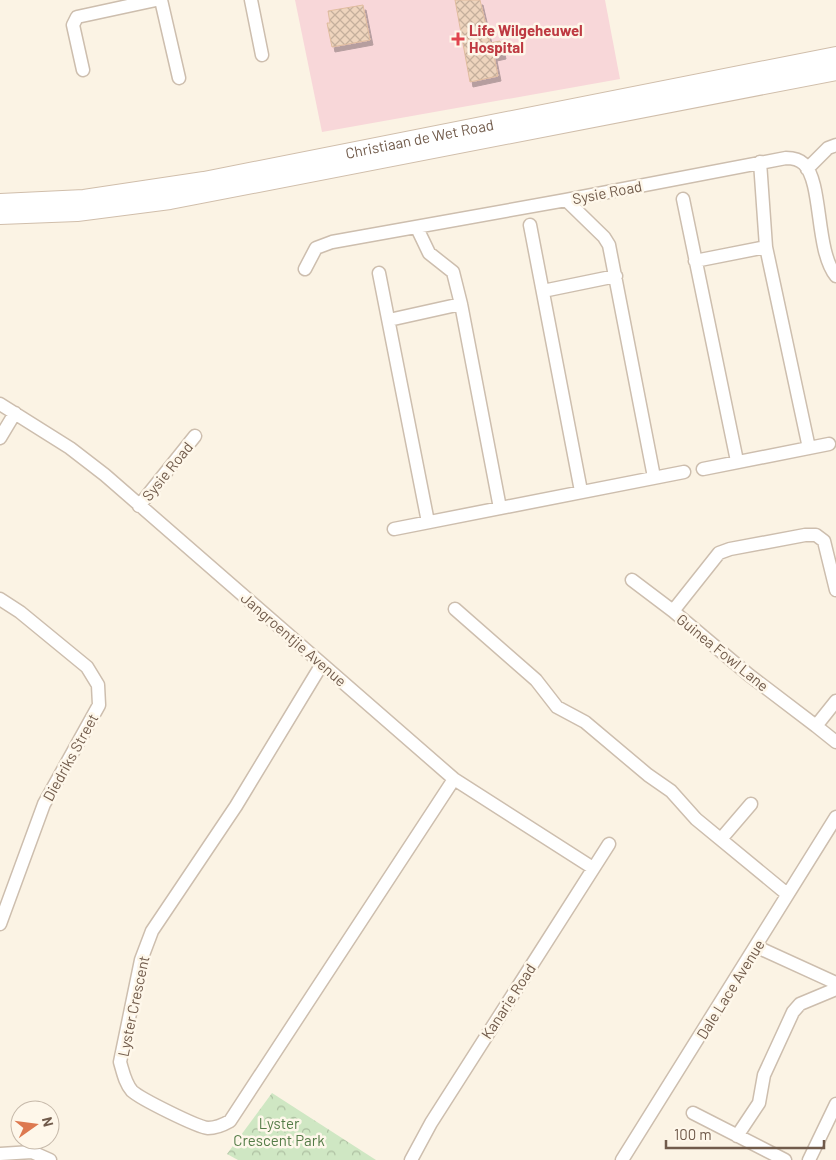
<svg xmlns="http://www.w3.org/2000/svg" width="836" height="1160" viewBox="0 0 836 1160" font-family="Barlow,sans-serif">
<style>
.medical{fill:#f8d7d9}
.forest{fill:url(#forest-crowns)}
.building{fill:url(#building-cross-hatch);stroke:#e0bc9f;filter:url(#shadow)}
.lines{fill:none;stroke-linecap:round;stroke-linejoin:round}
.minor-casing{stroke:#cdbeae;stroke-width:15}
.secondary-casing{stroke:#d0beab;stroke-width:20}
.minor{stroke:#fff;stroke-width:12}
.secondary{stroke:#fff;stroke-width:18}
.health-dot{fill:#e0444e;stroke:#fef7ea;stroke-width:2}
.labels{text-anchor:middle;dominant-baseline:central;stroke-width:5;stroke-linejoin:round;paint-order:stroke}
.health-label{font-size:15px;font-weight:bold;fill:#be3a42;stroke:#fef7ea;text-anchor:start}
.street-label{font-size:15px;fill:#715b4b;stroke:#fef7ea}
.park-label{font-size:15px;fill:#547c47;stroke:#fef7ea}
</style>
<defs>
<pattern id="forest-crowns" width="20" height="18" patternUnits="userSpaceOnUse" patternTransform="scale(1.25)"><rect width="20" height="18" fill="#cfe7c3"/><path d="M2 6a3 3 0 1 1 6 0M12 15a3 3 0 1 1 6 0" fill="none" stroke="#acbea0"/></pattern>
<pattern id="building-cross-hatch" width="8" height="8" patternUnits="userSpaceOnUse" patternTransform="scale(1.25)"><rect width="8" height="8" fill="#eed4bd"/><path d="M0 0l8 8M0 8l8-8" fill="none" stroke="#c5af9c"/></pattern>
<filter id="shadow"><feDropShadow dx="3" dy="5" stdDeviation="0" flood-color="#0004"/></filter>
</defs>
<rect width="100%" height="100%" fill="#fbf3e4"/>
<path class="medical" d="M295,0h310l15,79 -298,53z"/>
<path class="forest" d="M272,1093l104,67h-138l-11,-6z"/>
<path class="building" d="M455,0h25l10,43 10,-2 3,13 -9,2 4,20 -28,6z
M363,5l7,35 -38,7 -5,-24h3l-2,-12z"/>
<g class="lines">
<defs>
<path id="minor" d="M161,0l18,78
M251,0l11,55
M83,70l-10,-45 4,-8 79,-17
M760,162l6,85 43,201
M807,169l21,-21 8,-3
M683,199l54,262
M566,200l38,37 5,8 45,232
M530,225l51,266
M695,261l71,-14
M305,269l11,-21 16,-6 234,-42 220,-42c6,0 13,1 18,6 19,19 11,86 32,112
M379,273l49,249
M543,291l73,-15
M461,304l39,204
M389,320l72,-16 -8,-32 -24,-19 -12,-25
M0,404l70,44 35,27 349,304 139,89
M0,438l15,-25
M703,469l126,-25
M139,506l56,-70
M394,529l290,-57
M632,580l41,31
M0,599l20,13 67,55 11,18 1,20 -55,99 -44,120
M455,609l81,71 21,27 28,15 63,53 23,16 25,28 91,75
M322,664l-86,142 -84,125 -11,29 -21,102c3,10 5,21 12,29 9,8 65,36 76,37 8,0 15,-3 22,-7l224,-342
M836,701l-20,25 20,16
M816,726l-67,-51 -76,-64 46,-58 11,-4 75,-14h11l8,6 12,49
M721,839l30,-35
M757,947l79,36
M693,1113l92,47
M737,1136l22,-33 5,-28 29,-63 7,-8 36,-15
M0,1154l32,-2 18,8
M411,1160l20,-37 178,-279
M622,1160l214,-343
M809,1160l27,-56"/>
<g id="secondary">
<path id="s1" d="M0,203l84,-4 120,-18 632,-125"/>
<path d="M0,215l77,-3 93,-12 666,-129"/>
</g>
</defs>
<use href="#minor" class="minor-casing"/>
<use href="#secondary" class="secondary-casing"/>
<use href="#minor" class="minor"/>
<use href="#secondary" class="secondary"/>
</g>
<path class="health-dot" d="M455.5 31.5h5v5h5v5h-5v5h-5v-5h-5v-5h5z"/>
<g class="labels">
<g class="health-label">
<text x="469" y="30">Life Wilgeheuwel<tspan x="469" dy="17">Hospital</tspan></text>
</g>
<g class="street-label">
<text stroke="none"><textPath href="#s1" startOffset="425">Christiaan de Wet Road</textPath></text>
<text transform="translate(607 192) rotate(-11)">Sysie Road</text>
<text transform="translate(167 471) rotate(-51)">Sysie Road</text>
<text transform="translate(294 639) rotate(41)">Jangroentjie Avenue</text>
<text transform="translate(723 652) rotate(39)">Guinea Fowl Lane</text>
<text transform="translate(70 757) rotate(-61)">Diedriks Street</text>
<text transform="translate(730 989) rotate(-58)">Dale Lace Avenue</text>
<text transform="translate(508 1001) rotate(-57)">Kanarie Road</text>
<text transform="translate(133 1006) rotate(-78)">Lyster Crescent</text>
</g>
<g class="park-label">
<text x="279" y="1123">Lyster<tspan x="279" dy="17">Crescent Park</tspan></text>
</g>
</g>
<g transform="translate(35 1125) rotate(76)"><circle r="24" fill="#fef7ea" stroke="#c6b9aa"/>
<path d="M0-4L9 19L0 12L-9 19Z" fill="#dd7950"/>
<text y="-8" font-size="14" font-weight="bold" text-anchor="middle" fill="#715b4b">N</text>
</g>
<path d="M666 1140v8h158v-8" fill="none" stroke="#715b4b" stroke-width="2.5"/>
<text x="674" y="1140" font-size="15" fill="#715b4b" stroke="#fef7ea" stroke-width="4" paint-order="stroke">100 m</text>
</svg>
